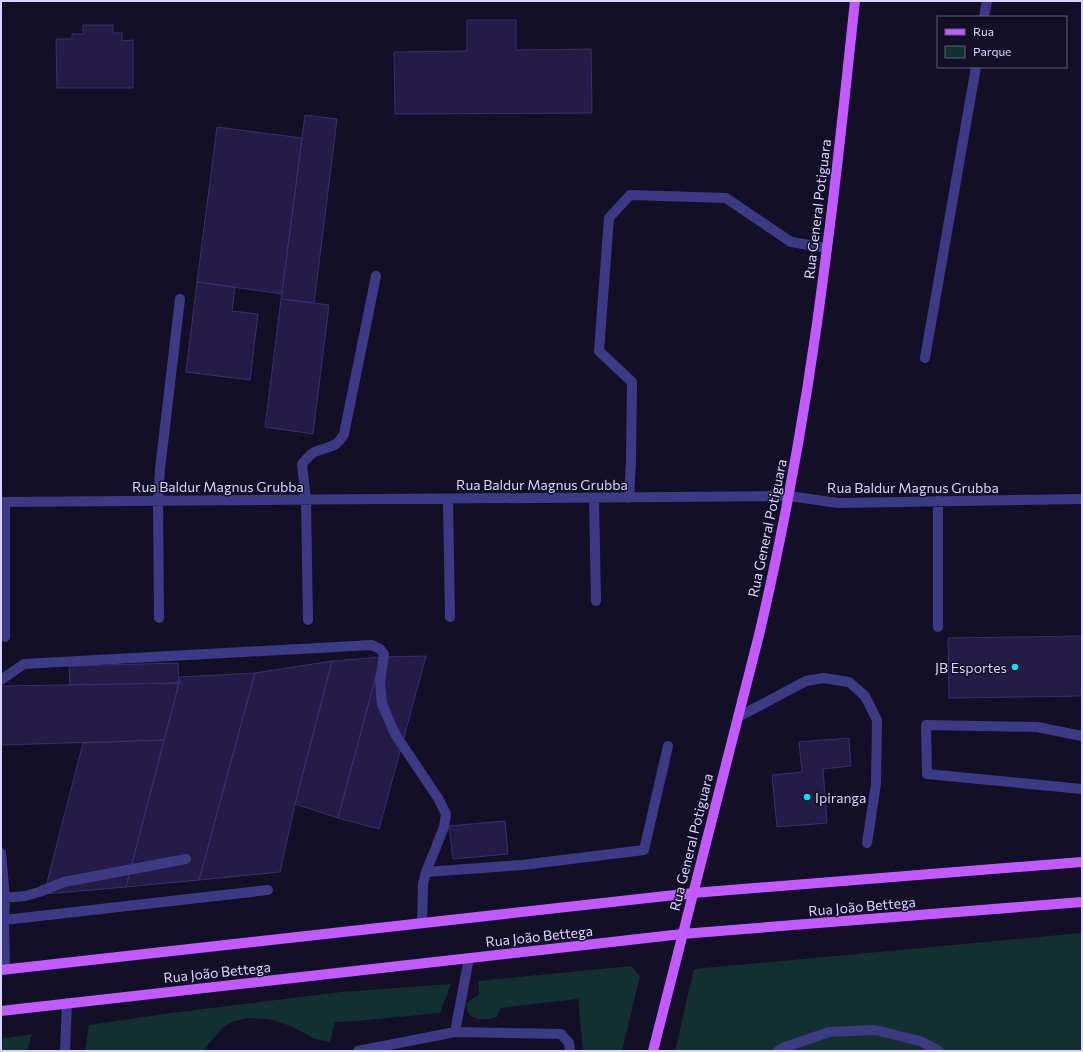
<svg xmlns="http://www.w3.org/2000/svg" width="1083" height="1052" viewBox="0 0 1083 1052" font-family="Commissioner,sans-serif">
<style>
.green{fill:#12302f}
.building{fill:#241b47;stroke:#3b2d73}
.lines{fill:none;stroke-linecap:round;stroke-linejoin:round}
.minor{stroke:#3d3a85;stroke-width:10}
.major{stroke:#c25bff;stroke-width:10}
.poi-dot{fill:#00e5ff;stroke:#130f26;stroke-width:1.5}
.labels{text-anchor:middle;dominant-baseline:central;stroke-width:3;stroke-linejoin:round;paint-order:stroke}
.street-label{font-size:14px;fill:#d9d4ff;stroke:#130f26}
.poi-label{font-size:14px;fill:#d9d4ff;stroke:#130f26;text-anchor:end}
</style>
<rect width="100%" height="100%" fill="#130f26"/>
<path class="green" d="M1082,933v118h-407l19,-82z
M631,966l9,10 -18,75h-39l-5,-52 -78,9 -3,9c-13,4 -32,5 -30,-14l12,-9 -1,-13z
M451,984l-11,29 -83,8 -22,1 -5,20 -15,-3 -24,-13 -23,-7 -20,-1 -16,4 -10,6 -19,23h-118l4,-26 82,-12 170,-21z
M32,1034l-5,17h-26v-12z"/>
<path class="building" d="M467,20h49v30l75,-1 1,64 -197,1 -1,-62 73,-1z
M83,25h30v8h9v8l11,-1v48h-76l-1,-49h16v-5h11z
M305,115l32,4 -23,184 -33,-4z
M217,127l85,11 -20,156 -85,-12z
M197,282l38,5 -3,24 26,3 -8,66 -64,-8z
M281,299l48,6 -16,129 -48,-7z
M1082,636v60l-133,2 -1,-60z
M426,656l-47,173 -41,-11 43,-161z
M381,657l-43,161 -43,-14 37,-143z
M332,661l-37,143 -15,68 -81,8 56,-207z
M178,663l1,20 -109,2 -1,-19z
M255,673l-56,207 -73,7 53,-204 1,-6z
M179,683l-15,57 -163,5v-59z
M849,738l2,28 -28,3 4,54 -50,4 -5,-52 30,-3 -3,-30z
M164,740l-38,147 -82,7 39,-151z
M505,821l3,33 -55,5 -4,-33z"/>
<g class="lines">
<path class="minor" d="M984,17l3,-16
M925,358l51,-291
M594,498l2,103
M629,498l2,-37 1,-79 -33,-31 10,-133 21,-23 96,3 65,44 36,6
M448,499l2,118
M938,501v126
M1,502l788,-6 49,7 244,-4
M5,502v135
M159,618l-1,-117 2,-32 20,-170
M308,620l-2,-120 -4,-36c4,-5 9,-11 15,-13 13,-5 19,-3 27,-17l32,-158
M1,680l23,-16 348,-19 8,4 4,5 -4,28 2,22 13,30 43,64 8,16 -2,13 -18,45
M738,717l68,-36 17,-3 26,4 16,14 12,24 -1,64 -9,59
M1082,736l-45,-9 -111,-2 1,49 155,15
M1,853l4,45 -1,22 1,49
M5,898l20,-2 14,-4 25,-10 122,-23
M4,920l264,-30
M422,923l1,-39 3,-12 96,-7 122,-15 24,-104
M455,1032l14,-74
M65,1051l2,-48
M358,1051l97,-19 106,2 8,9 1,8
M778,1051l7,-4 44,-15 46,-2 45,11 19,10"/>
<path class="major" d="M1,970l692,-77 389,-31
M1,1011l681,-77 400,-32
M653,1051l106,-416c30,-127 52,-257 68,-387 11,-82 19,-165 28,-247"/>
</g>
<g class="poi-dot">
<circle cx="1015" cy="667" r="4"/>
<circle cx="807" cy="797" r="4"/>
</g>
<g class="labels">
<g class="street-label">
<text transform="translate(817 209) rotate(-83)">Rua General Potiguara</text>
<text x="542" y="484">Rua Baldur Magnus Grubba</text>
<text x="218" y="486">Rua Baldur Magnus Grubba</text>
<text x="913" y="487">Rua Baldur Magnus Grubba</text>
<text transform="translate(767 528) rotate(-78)">Rua General Potiguara</text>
<text transform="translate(691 842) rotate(-76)">Rua General Potiguara</text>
<text transform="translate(862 906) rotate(-5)">Rua João Bettega</text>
<text transform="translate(539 936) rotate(-6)">Rua João Bettega</text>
<text transform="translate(217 972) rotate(-6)">Rua João Bettega</text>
</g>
<g class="poi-label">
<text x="1007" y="667">JB Esportes</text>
<text x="815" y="797" text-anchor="start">Ipiranga</text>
</g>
</g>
<rect width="1083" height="1052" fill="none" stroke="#d9d4ff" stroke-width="4"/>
<rect x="937" y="16" width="130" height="52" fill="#130f26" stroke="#625e7d"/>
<rect x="945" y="29" width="20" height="6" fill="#c25bff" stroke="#625e7d"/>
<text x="973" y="36" font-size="12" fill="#d9d4ff">Rua</text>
<rect x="945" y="46" width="20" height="12" fill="#12302f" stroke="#625e7d"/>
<text x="973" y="56" font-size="12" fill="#d9d4ff">Parque</text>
</svg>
